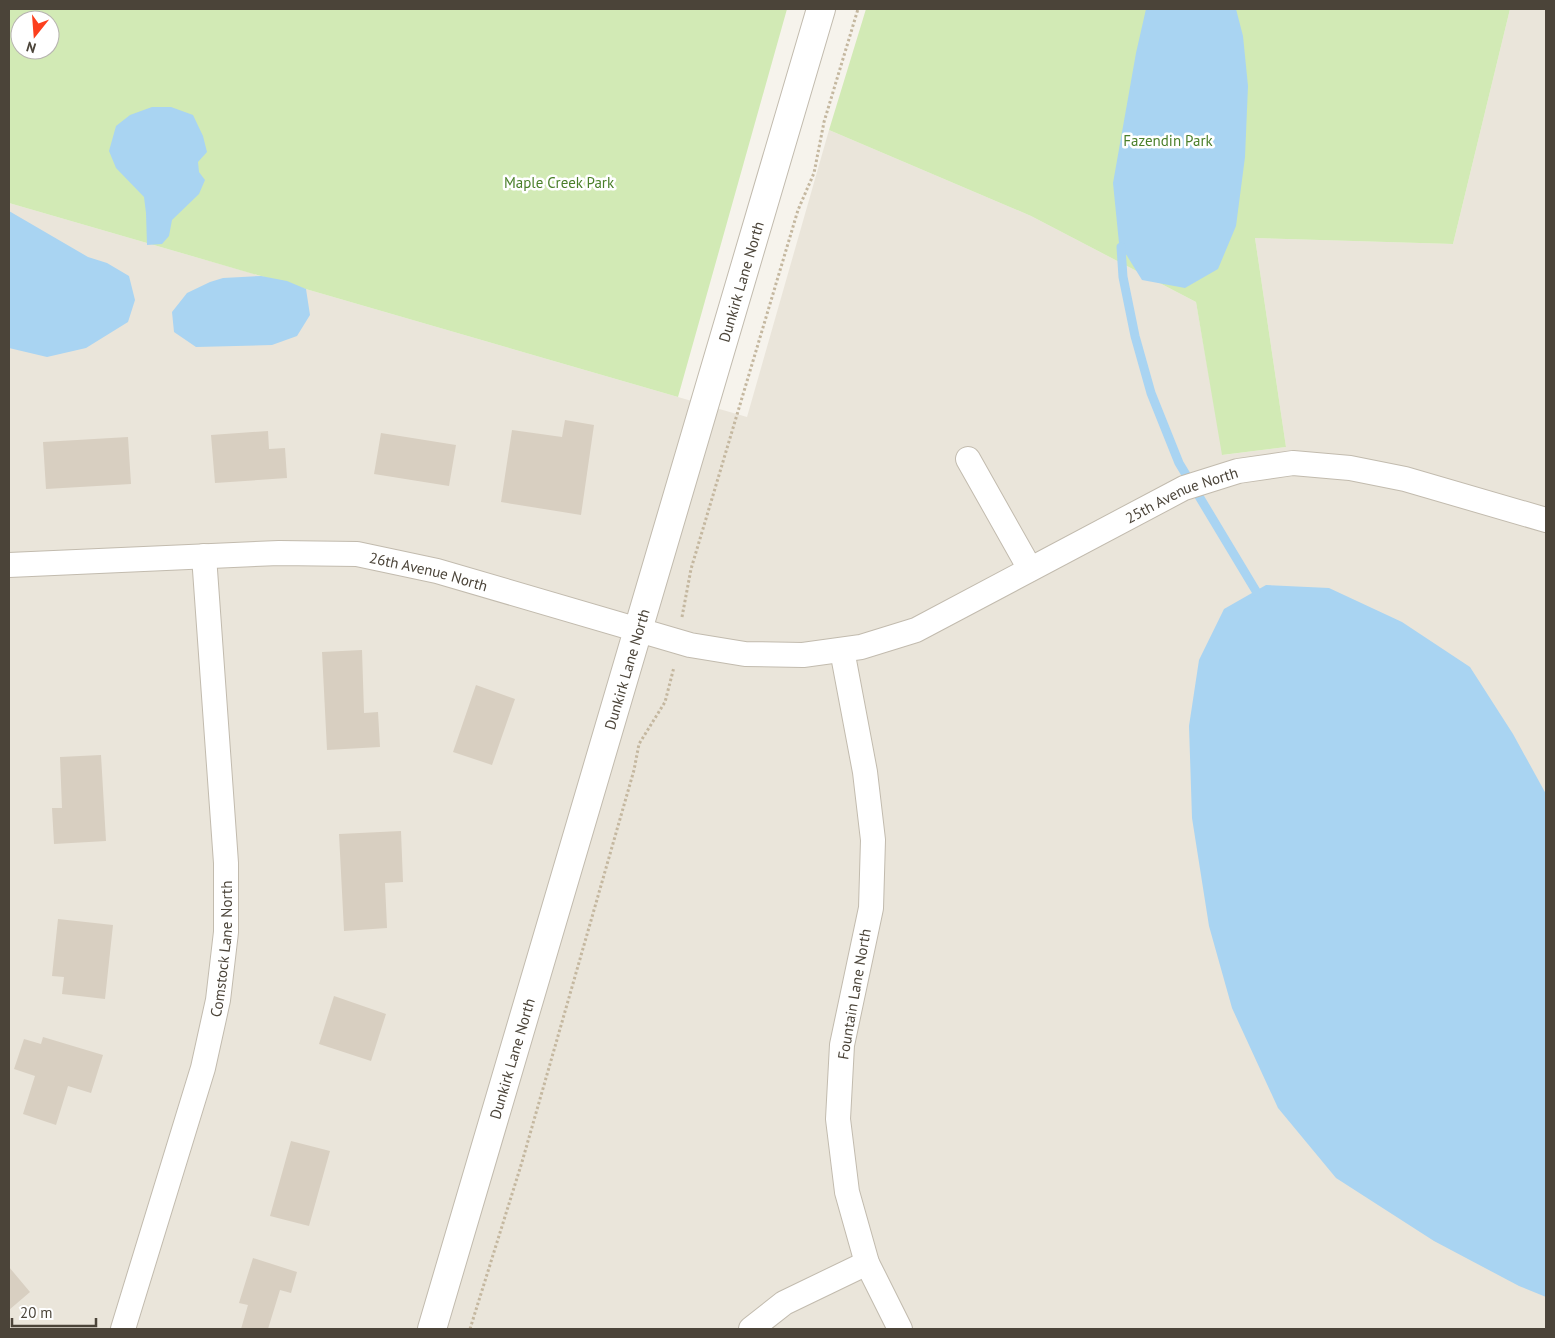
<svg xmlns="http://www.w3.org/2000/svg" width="1555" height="1338" viewBox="0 0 1555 1338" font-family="'PT Sans',sans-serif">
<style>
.residential{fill:#eae5da}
.green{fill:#d2eab5;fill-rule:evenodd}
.water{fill:#a9d4f2}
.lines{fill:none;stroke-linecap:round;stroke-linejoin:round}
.stream{stroke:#a9d4f2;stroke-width:9}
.building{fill:#d8cfc1}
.minor-casing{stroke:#c2bbae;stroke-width:26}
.tertiary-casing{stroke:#c2bbae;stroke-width:30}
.path{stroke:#c4b79f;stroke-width:3;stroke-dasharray:2.5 2.5;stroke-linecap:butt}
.minor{stroke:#fff;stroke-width:24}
.tertiary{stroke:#fff;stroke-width:28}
.labels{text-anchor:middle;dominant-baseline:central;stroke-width:5;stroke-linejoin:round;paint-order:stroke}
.park-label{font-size:15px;fill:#4a7f2a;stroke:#fff}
.street-label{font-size:15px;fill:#4b4439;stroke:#fff}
</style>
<rect width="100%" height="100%" fill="#f6f3ec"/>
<path class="residential" d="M1510,9h36v1320h-1537v-1126l738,214 82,-287 202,86 165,86 27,153 63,-8 -31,-209 198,6z"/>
<path class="green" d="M9,9h778l-109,388 -669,-194zM20,20h30v30h-30z
M866,9h644l-57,235 -198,-6 31,209 -64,8 -26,-153 -165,-86 -202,-86z"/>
<path class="water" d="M1146,9h90l7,27 5,50 -3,71 -9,69 -18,43 -33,19 -43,-8 -23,-37 -6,-60 23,-130z
M152,107h19l22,8 10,21 4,16 -9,10 1,10 6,8 -6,14 -27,26 -3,16 -7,8 -15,1 -1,-32 -2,-16 -28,-29 -7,-17 7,-25 14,-11z
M9,211l79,46 19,6 22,13 6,24 -7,22 -42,26 -39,9 -38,-9z
M261,276l26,5 19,8 4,26 -13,21 -25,9 -76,2 -22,-15 -2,-20 15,-19 23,-11 13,-4z
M1266,585l63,3 73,34 68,45 43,67 33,60v503l-27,-11 -85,-45 -98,-63 -58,-70 -46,-100 -23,-82 -17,-108 -3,-92 10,-66 25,-51z"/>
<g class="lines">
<path class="stream" d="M1121,247l2,30 12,59 16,57 28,70 77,128"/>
</g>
<path class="building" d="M565,420l29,5 -13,90 -80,-13 11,-72 50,7z
M268,431l1,18 16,-1 2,30 -72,5 -4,-48z
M381,433l75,12 -7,41 -75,-12z
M128,437l3,47 -85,5 -3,-47z
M362,650l2,63 14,-1 2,35 -53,3 -5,-98z
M476,685l39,14 -23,66 -39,-13z
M101,755l5,86 -52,3 -2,-36h10l-2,-51z
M401,831l2,51 -18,1 2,45 -43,3 -5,-97z
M58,919l55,6 -8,74 -43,-5 2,-17 -12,-1z
M334,996l52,18 -15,47 -52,-17z
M43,1037l60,18 -12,38 -23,-7 -12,39 -33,-11 12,-38 -21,-7 10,-30 17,5z
M291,1141l39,10 -21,75 -39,-10z
M253,1258l44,14 -6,21 -11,-3 -12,39h-27l7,-24 -9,-2z
M9,1267l21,25 -21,18z"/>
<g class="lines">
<defs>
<g id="minor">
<path d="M968,459l62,110"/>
<path id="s1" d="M9,565l270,-12 78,1 80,17 253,74 55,9 58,1 58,-8 55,-17 268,-142 54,-17 55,-8 57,5 55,11 141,41"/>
<path d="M842,650l23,122 8,68 -2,68 -29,137 -4,74 9,73 20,71 33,66"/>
<path id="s2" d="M123,1329l80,-261 15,-68 8,-68v-69l-22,-307"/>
<path d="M751,1329l33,-26 83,-40"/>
</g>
<g id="tertiary">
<path id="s3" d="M432,1329l389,-1320"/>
</g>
</defs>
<use href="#minor" class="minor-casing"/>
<use href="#tertiary" class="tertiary-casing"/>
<path class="path" d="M682,617l9,-48 107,-359 16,-37 10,-51 34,-113
M470,1329l52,-167 112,-392 5,-26 26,-42 9,-35"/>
<use href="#minor" class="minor"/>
<use href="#tertiary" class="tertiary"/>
</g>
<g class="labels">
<g class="park-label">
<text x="1168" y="140">Fazendin Park</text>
<text x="559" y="182">Maple Creek Park</text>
</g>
<g class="street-label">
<text stroke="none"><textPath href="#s3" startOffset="1092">Dunkirk Lane North</textPath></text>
<text stroke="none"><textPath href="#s1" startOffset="1222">25th Avenue North</textPath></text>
<text stroke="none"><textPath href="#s1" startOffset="422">26th Avenue North</textPath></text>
<text stroke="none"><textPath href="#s3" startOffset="688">Dunkirk Lane North</textPath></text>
<text stroke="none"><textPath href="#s2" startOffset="394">Comstock Lane North</textPath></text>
<text transform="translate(854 994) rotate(-80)">Fountain Lane North</text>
<text stroke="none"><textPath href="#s3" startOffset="282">Dunkirk Lane North</textPath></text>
</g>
</g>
<rect width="1555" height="1338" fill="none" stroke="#4b4439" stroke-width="20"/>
<g transform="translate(35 35) rotate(197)"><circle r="24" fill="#ffffff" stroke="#b7b4b0"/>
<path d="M0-4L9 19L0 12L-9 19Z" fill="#fc3f1d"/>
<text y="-8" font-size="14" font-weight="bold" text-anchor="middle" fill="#4b4439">N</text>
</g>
<path d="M12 1318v8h84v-8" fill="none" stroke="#4b4439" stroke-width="2.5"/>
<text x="20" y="1318" font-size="15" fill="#4b4439" stroke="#ffffff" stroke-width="4" paint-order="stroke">20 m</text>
</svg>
